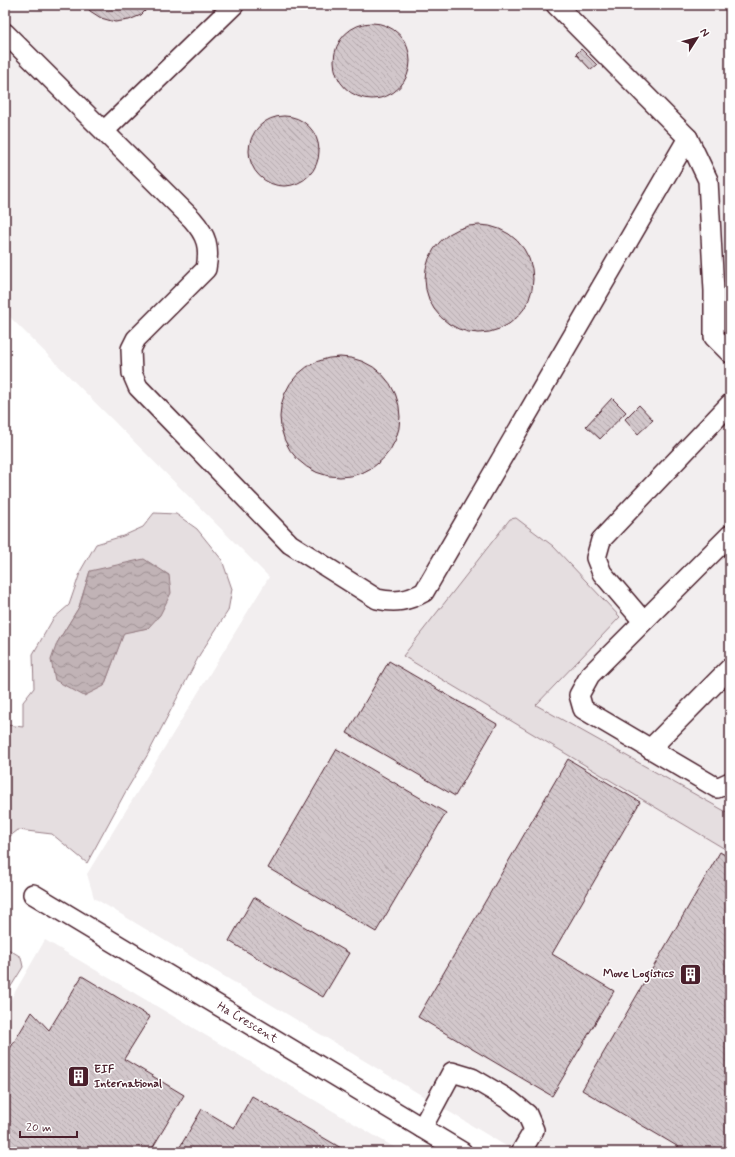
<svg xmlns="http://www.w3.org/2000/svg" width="735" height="1157" viewBox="0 0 735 1157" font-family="Mynerve,sans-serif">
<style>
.built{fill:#f2eeef}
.green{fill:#e5dee0;stroke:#987e86;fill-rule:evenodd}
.water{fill:url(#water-waves);stroke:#91787e}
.building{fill:url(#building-back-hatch);stroke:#4a1f2b}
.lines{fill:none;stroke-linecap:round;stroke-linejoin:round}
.minor-casing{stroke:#4a1f2b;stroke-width:22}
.minor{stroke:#fff;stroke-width:19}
.labels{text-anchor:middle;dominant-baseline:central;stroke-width:3;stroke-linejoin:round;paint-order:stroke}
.poi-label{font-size:12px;font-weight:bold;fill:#4a1f2b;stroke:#fff;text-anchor:end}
.street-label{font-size:12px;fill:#4a1f2b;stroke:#fff}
</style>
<defs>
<pattern id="water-waves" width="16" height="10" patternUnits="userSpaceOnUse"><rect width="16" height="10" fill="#c1b3b6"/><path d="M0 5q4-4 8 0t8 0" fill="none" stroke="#9f9194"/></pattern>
<pattern id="building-back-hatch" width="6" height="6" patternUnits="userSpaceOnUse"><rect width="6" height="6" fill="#d2c7cb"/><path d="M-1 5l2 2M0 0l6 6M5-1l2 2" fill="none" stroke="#b6aaae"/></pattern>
</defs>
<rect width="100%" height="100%" fill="#fff"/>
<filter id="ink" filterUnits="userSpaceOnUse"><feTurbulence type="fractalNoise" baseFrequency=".025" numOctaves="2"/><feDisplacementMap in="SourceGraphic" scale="8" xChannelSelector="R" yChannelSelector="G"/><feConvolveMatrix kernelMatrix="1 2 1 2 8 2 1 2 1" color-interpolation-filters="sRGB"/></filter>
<g filter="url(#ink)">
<path class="built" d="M5,5h725v1147h-214l-422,-254 -7,-24 182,-297 -264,-265z
M45,940l357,212h-397v-143z"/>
<path class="green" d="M154,513l22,1 21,15 25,31 10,29 -4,22 -28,43 -52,100 -22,37 -39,72 -35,-29 -34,-4 -13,10v-114l2,-1 16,2v-25l11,-14 -1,-34 20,-35 16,-14 12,-35 15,-26 27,-8 20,-9zM90,571l58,57 -24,4 -20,54 -47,-43 22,-36z
M516,518l37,28 67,71 -84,88 194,109v38l-327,-196 107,-137z
M5,947l16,10 2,10 -18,29z"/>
<path class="water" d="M144,559l25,16 2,18 -11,22 -12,13 -24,5 -20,53 -20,10 -29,-16 -4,-20 6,-17 22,-36 11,-36z"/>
<path class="building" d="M86,5h65l-10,10 -12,5 -14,2 -14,-4 -11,-7z
M334 61a38 38 0 1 1 76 0a38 38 0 1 1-76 0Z
M581,49l16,16 -6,5 -15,-16z
M249 151a35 35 0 1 1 70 0a35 35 0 1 1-70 0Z
M425 279a54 54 0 1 1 108 0a54 54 0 1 1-108 0Z
M280 417a60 60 0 1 1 120 0a60 60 0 1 1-120 0Z
M612,398l14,14 -26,27 -14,-13z
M639,405l14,15 -15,14 -13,-15z
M389,661l108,63 -42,72 -108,-63z
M337,749l109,64 -70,119 -108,-64z
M568,759l72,43 -88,152 62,37 -62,105 -134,-79z
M720,852l10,6v294h-43l-105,-62z
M254,897l95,56 -26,44 -94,-56z
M82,976l68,41 -26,42 60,36 -34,57h-145v-95l27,-45 17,18z
M252,1096l96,56h-171l25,-43 32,19z"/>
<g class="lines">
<defs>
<g id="minor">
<path d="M556,5l132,133 20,42 6,111v46l16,16"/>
<path d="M5,33l187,186c15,17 18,28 14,50l-70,70 -5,10 1,24 6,14 152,157 87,55c18,4 31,2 47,-7l264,-454"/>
<path d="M104,131l130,-126"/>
<path d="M730,535l-140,140 -11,20 4,14 134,79 13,-6"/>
<path d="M643,621l-41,-48 -6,-15 5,-18 129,-136"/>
<path d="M650,749l80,-81"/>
<path id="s1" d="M33,894l429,258"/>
<path d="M422,1128l30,-56 20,6 39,23 16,13 7,16 -13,22"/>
</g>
</defs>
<use href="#minor" class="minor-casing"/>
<use href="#minor" class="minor"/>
</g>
</g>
<defs>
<symbol id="building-square" viewBox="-11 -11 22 22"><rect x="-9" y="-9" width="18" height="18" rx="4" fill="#4a1f2b" stroke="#fff"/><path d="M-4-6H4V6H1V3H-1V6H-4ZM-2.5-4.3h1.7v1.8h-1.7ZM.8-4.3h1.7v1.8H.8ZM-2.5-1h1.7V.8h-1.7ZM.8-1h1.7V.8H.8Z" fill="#fff"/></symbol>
</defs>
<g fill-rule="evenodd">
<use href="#building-square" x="678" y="962" width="25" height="25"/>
<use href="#building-square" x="66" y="1064" width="25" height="25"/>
</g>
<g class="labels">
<g class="poi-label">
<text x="674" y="974">Move Logistics</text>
<text x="94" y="1070" text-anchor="start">EIF<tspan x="94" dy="14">International</tspan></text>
</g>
<g class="street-label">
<text stroke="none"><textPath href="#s1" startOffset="250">Ha Crescent</textPath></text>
</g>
</g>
<rect width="735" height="1157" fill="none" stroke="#fff" stroke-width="20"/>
<rect x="10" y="10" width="715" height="1137" fill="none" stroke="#4a1f2b" stroke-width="1.5" filter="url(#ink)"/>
<g transform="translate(697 38) rotate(54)" stroke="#ffffff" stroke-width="3" paint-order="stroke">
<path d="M0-3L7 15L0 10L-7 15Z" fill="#4a1f2b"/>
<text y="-6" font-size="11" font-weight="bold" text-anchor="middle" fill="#4a1f2b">N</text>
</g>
<path d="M20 1131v6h57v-6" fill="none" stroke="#4a1f2b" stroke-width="2"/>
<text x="26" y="1131" font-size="12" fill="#4a1f2b" stroke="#ffffff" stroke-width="3" paint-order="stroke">20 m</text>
</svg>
